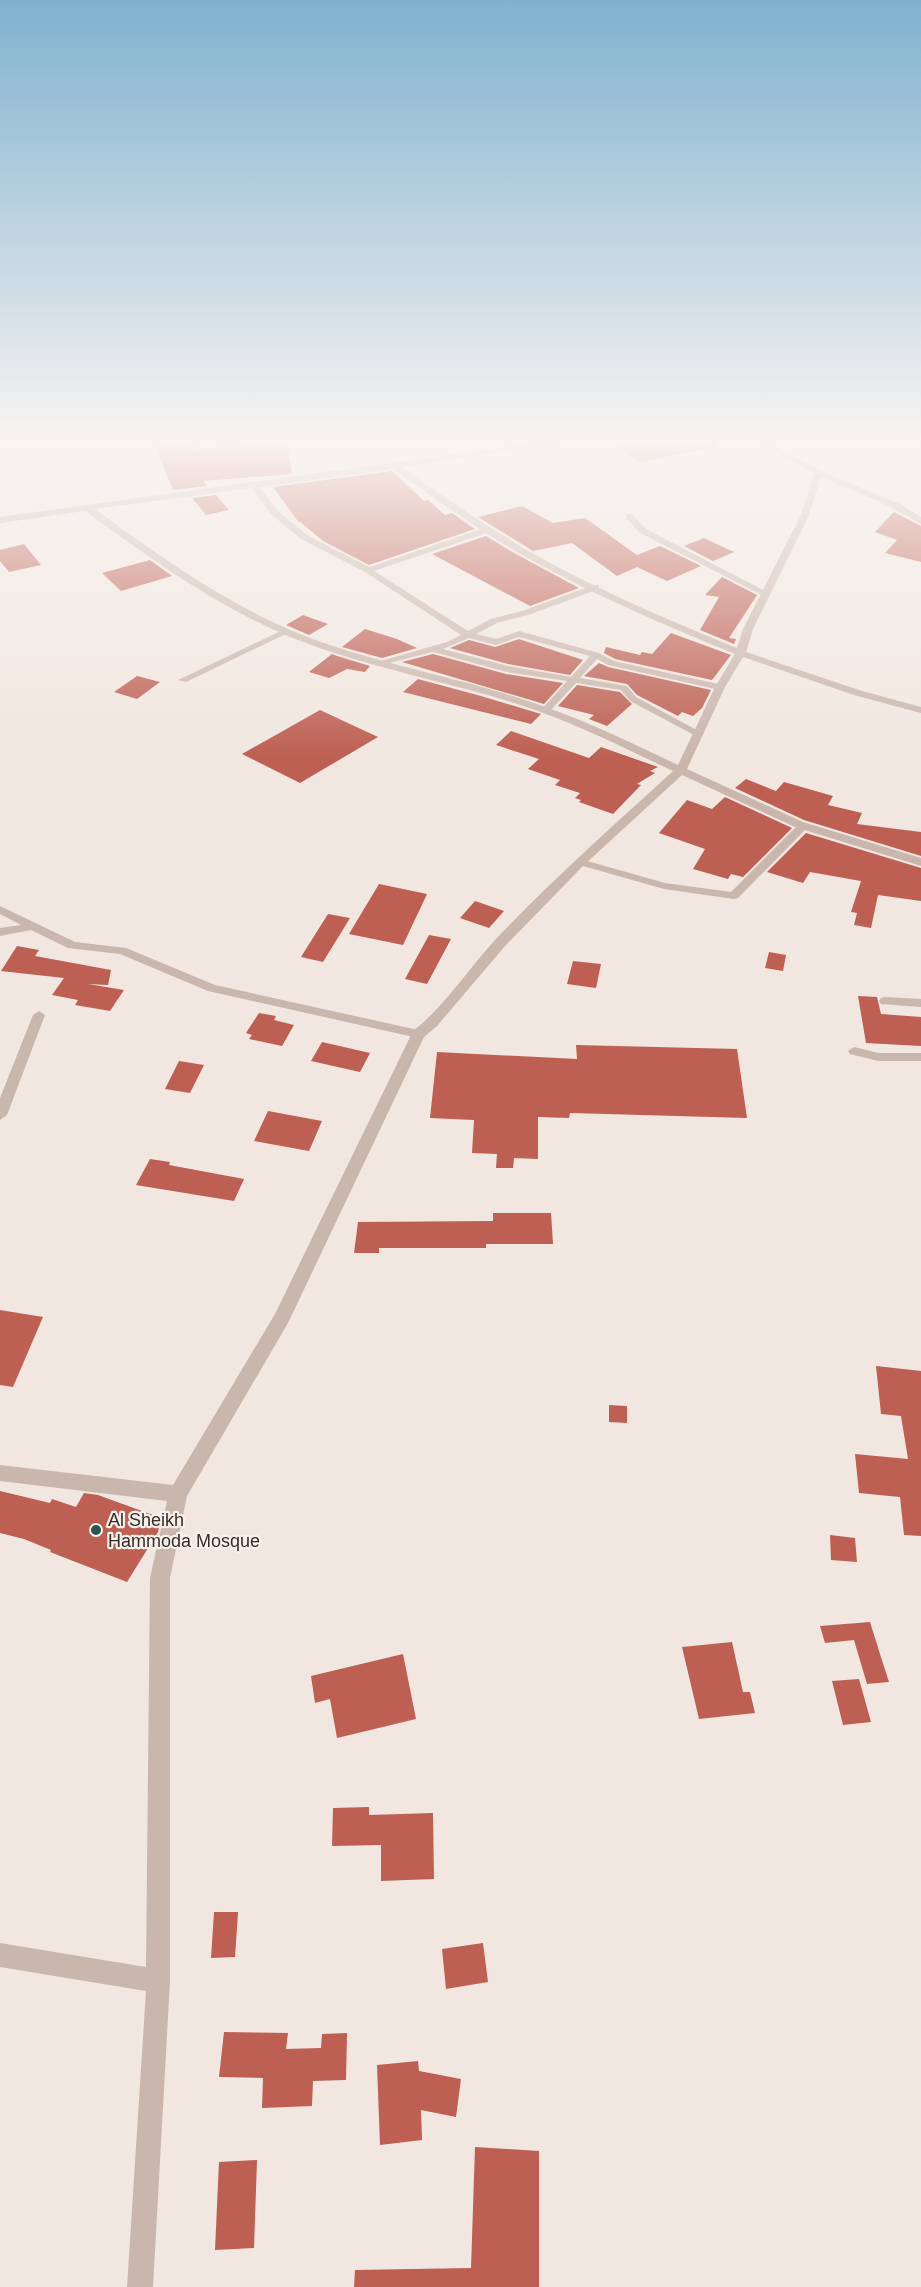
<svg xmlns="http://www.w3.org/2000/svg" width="921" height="2287" viewBox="0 0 921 2287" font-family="Arial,sans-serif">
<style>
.building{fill:#bd5f52}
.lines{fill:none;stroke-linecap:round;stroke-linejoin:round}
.lane{fill:#c9b6ac;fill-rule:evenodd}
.street{fill:#c9b6ac;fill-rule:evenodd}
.poi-dot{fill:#235653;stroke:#f9f1ec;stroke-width:2}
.labels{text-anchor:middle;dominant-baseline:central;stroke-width:4.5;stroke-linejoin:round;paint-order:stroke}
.near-poi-label{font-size:18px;fill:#372d2a;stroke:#f9f1ec;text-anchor:start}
</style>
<rect width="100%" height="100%" fill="#f1e7e0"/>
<path class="building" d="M152,439h40l1,10 47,-2v-3h12v-2l35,-1 5,33 -89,7 4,5 -34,4z
M638,439h76l1,8 -76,15 -25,-19z
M392,471l32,30 4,-1 17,15 7,-2 23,16 -106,36 -46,-24 -24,-20 1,3 -27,-37z
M216,495l13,15 -23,5 -14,-17z
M522,506l31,17 32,-5 52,37 23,-9 41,20 -34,15 -30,-14 -20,9 -45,-33 -39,8 -55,-34z
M894,512l27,14v36l-36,-9 12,-13 -22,-8z
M486,536l30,18 63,34 -49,18 -98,-52z
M704,538l30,14 -21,9 -29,-15z
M24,544l17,21 -32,7 -9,-11v-11z
M150,560l22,16 -51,15 -19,-18z
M722,577l35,18 -28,43 7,1 -2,5 -34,-14 19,-33 -14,-2z
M303,615l25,9 -19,11 -23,-10z
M365,629l32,10 20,9 -35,10 -40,-11z
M671,633l60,22 -19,25 -97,-21 -11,-6 2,-6 34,8 2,-3 10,2z
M519,639l64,21 -13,15 -62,-11 -58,-16 19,-8 26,7z
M332,654l5,2 33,10 -5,6 -18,-3 -18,9 -20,-6z
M433,654l73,20 57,9 -19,21 -142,-42z
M599,663l9,4 103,23 -9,18 -9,8 -11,-4 -4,4 -41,-21 -10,-11 -43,-8z
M137,676l23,6 -23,17 -23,-7z
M418,679l63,17 60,18 -10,10 -128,-32z
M577,685l43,7 12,12 -25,22 -18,-7 5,-4 -36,-9z
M320,710l58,27 -78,46 -58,-29z
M511,731l78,27 12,-11 57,20 -8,4 5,2 -18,11 4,1 -28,29 -34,-12 2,-2 -6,-2 5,-5 -25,-8 5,-5 -32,-11 11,-10 -43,-14z
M746,779l30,12 8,-9 49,14 -5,9 34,8 -5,11 64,8v24l-117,-36 -69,-32z
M725,797l67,31 -49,49 -12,-3 -3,5 -35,-10 12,-20 -46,-16 28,-33 25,9z
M806,833l115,35v33l-43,-6 -7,33 -17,-3 3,-12 -6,-1 10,-31 -51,-9 -7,11 -36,-11z
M379,884l48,10 -24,51 -54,-11z
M475,901l29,10 -15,17 -29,-10z
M328,914l22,4 -27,44 -22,-5z
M429,935l22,4 -24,45 -22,-5z
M17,946l22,4 -4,6 76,14 -3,15 -20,-1 36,6 -14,21 -35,-6 3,-5 -26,-5 12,-17 -63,-7z
M769,952l17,3 -3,16 -18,-3z
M573,961l28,3 -5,24 -29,-4z
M858,996l19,1 4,17 40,3v29l-55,-3z
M259,1013l17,3 -2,4 20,5 -12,21 -33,-7 3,-4 -6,-2z
M322,1042l48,11 -10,19 -49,-11z
M576,1045l161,4 10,69 -177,-5 -1,5 -31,-1v42l-24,-1 -1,10h-17l1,-14 -25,-1 2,-33 -44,-2 7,-66 140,7z
M179,1061l25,4 -14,28 -25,-4z
M268,1111l54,10 -13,30 -55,-10z
M150,1159l20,3 -1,3 75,14 -10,22 -98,-16z
M493,1213h58l2,31h-67v4h-107v5h-25l4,-31 135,-1z
M0,1310l43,7 -30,70 -13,-2z
M876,1366l45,5v165l-17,-1 -4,-38 -41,-4 -4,-39 53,5 -7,-43 -20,-2z
M609,1405l18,1v17l-18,-1z
M0,1491l50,12 2,-4 24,8 8,-14 14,2 63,23 -3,14 -31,50 -77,-30 1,-2 -27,-11 -24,-6z
M830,1535l25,3 2,24 -26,-2z
M870,1622l10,32 9,28 -22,2 -13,-44 -29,3 -5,-17z
M732,1642l11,50h7l5,21 -56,6 -17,-72z
M403,1654l13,65 -79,19 -7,-39 -15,4 -4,-27z
M859,1679l12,43 -28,3 -11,-44z
M369,1807v8l64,-2 1,66 -53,2v-36l-49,1 1,-38z
M214,1912h24l-3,45 -24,1z
M483,1943l5,39 -42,7 -4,-40z
M224,2032l64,1 -2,16 35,-1 1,-14 25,-1 -1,47 -33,1 -1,25 -50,2 1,-30 -44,-1z
M418,2061l1,10 42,8 -5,38 -35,-7 1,30 -42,5 -3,-80z
M475,2147l64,4v136h-185l1,-17 116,-2z
M257,2160l-3,88 -39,2 4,-88z"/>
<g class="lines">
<path class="lane" d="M250,482h6l21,28 30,25 62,32 115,-39h6v4l-116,39 94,60 23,-12 34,-9 68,-25h6v4l-68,25 -34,9 -21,11 20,5 23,-8 80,22 15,8 109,24v4l-3,1 -112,-25 -11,-6 -17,19 47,8 9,11 68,37 -8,2 -66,-35 -9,-11 -45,-7 -27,29 -3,1 -5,-3 26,-29 -60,-9 -74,-20 -52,13v-4l66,-19 14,-7 -96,-63 -64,-33 -30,-25 -22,-30zM519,637l71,19 -19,21 -63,-11 -65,-17 26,-11 27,7z
M626,514h6l14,15 123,64 -7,2 -122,-62 -14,-15z
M283,630l7,2 -104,50 -8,-2z
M803,823l5,3 -1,2 -69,70 -4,1 -70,-10 -88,-25 -1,-2 5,-3 85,24 66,9 68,-68z
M0,906l75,36 51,6 89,37 203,45 6,4 -6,4 -210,-47 -88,-37 -52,-6 -37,-18 -31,6v-8l21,-3 -21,-11z
M885,997l36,2v8l-40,-3 -2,-3 2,-3z
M39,1011l6,4 -38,100 -7,5v-22l33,-83z
M854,1047l24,6h43v8h-43l-28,-7 -2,-3z"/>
<path class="street" d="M565,439h22l-186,28c44,30 87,61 133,87 65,37 135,66 203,94l6,-19 58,-114 13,-42 -65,-34h10l76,38 65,27 21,13v7l-40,-22 -60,-25 -12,38 -56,114 -7,23 116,39 59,16v6l-67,-18 -111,-38 -18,30 -38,82 116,53 118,36v8l-126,-39 -113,-52 -98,90 -79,81 -68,80 -13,11 -136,286 -101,173 -17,82v403l-17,306h-26l19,-296 -146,-24v-24l146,24 4,-389 17,-77 -167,-20v-16l173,20 102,-171 138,-283c33,-26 55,-62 83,-92 56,-59 117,-113 177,-168 -53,-25 -106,-52 -162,-69 -77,-24 -156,-37 -230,-69 -71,-31 -134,-77 -196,-122l-85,12v-6zM393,469c45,31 90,65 138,91 66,36 135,66 204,94l-20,33 -37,78c-52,-25 -104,-50 -159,-67 -77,-25 -157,-37 -231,-69 -70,-31 -132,-75 -193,-120z"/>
</g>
<linearGradient id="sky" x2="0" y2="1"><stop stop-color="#7fb1cf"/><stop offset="0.58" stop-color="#f9f4f1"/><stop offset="1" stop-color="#f9f4f1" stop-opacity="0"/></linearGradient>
<rect width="921" height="759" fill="url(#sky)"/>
<circle class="poi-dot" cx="96" cy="1530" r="6"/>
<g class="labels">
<g class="near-poi-label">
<text x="108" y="1520">Al Sheikh<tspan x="108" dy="21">Hammoda Mosque</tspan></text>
</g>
</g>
</svg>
